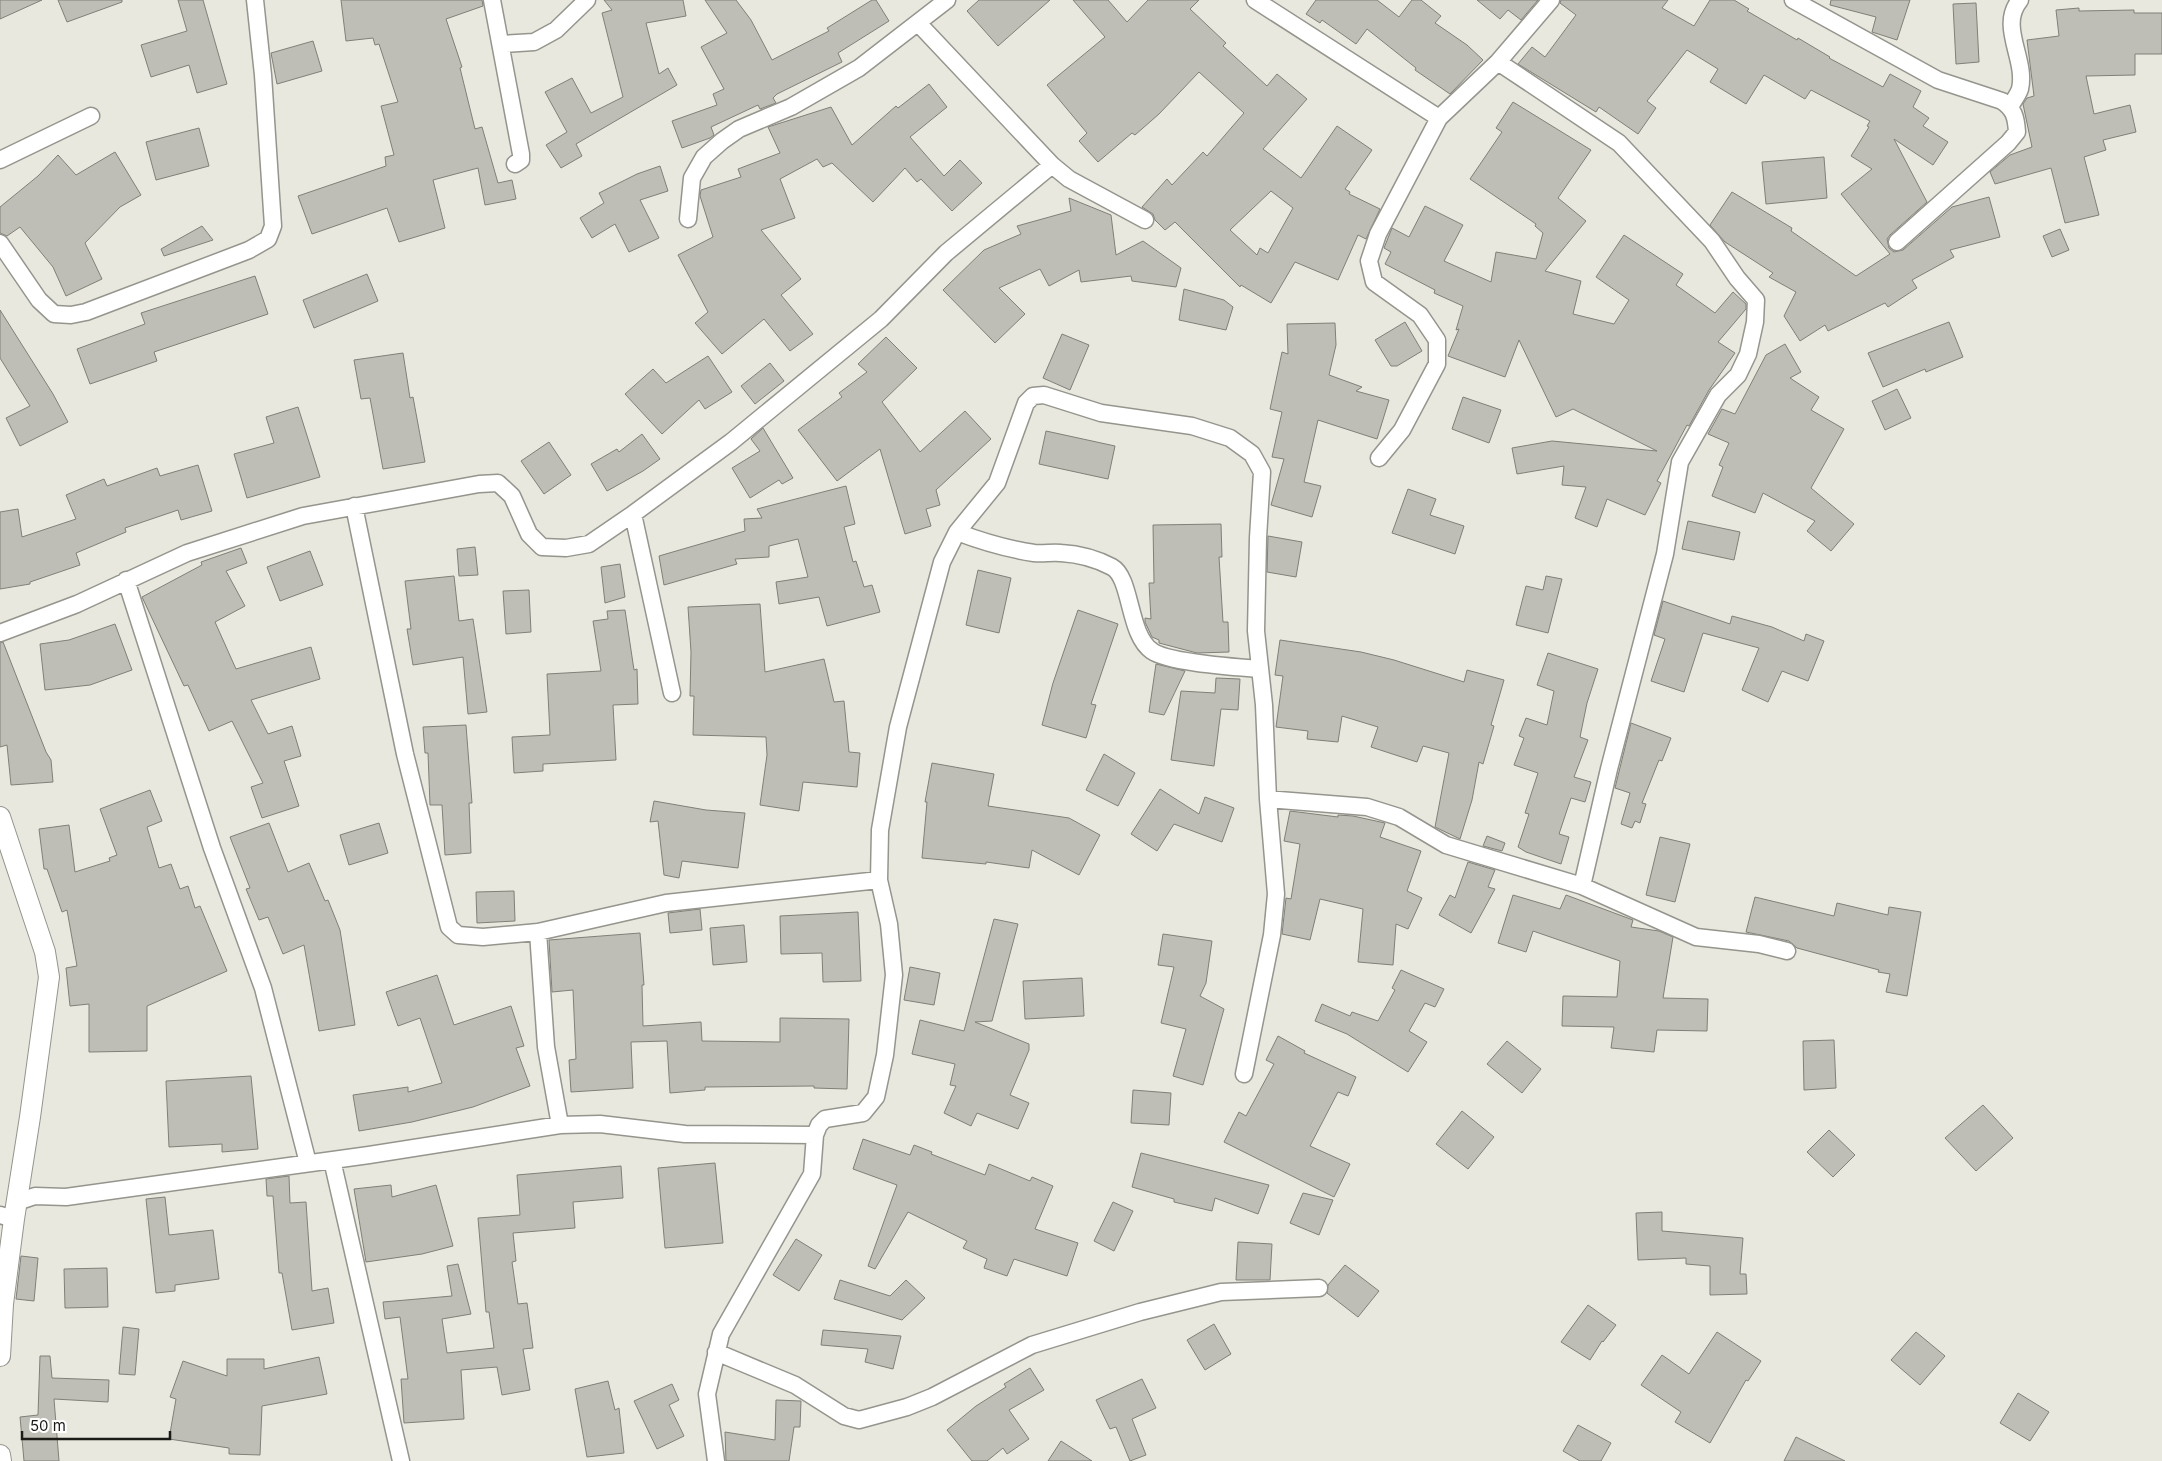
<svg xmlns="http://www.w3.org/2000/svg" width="2162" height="1461" viewBox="0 0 2162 1461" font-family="Inter,sans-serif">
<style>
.building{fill:#bebeb6;stroke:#808078;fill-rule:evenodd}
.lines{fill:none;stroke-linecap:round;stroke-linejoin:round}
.minor-casing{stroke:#95958d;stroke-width:19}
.tertiary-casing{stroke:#95958d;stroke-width:22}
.minor{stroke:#fff;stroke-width:16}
.tertiary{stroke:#fff;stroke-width:20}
</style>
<rect width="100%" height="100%" fill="#e8e8df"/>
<path class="building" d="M0,0h42l-42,19z
M58,0h64v2l-55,20z
M178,0h25l24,84 -30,9 -8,-28 -38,12 -10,-32 46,-14z
M341,0h141l1,6 -37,13 16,48 -2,1 15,61 7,-2 16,56 14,-3 4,19 -31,6 -7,-37 -45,12 12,48 -46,14 -12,-34 -75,26 -14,-38 88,-30 -1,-9 9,-2 -13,-49 17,-4 -19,-58 -4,1 -2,-7 -27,3z
M604,0h79l3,16 -40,7 13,51 9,-6 9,17 -101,59 6,12 -21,12 -15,-23 21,-13 -22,-40 27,-14 19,35 32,-16 -21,-84 10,-3z
M705,0h31l15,20 21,40 57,-29 -2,-3 45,-28h4l13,21 -51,32 4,9 -65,32 -4,4 3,5 -16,6 -2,-4 -47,22 3,8 -4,3 -28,10 -10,-27 45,-16 -4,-11 11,-5 -23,-42 26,-14z
M979,0h71l-52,46 -31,-35z
M1073,0h35l19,22 21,-22h51l-9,9 36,34 -3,3 44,40 10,-12 30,25 -44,50 38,29 36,-52 35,24 -27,39 5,3 -1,2 31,15 -14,30 -8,-4 -20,45 -43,-18 -24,41 -30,-18 -1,2 -65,-65 -10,8 -10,-10 -2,-6 -11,-7 25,-28 5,6 31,-33 4,4 37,-43 -45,-41 -40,42 -24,21 -3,-2 -34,29 -19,-21 8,-8 -40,-48 58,-48zM1271,191l22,17 -25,45 -8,-5 -3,7 -27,-25z
M1316,0h61l22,17 13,-17h9l20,16 -6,7 32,22 16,15 -33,34 -35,-24 1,-2 -49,-39 -11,15 -34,-24 -2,3 -14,-9z
M1477,0h61l-17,20 -13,-10 -8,9z
M1561,0h107l-6,8 32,18 16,-26h24l15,9 -2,2 50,29 1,-2 32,19 -1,1 54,29 7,-13 31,17 -8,16 16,11 -6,8 25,16 -15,23 -39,-26 33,63 -37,33 -3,4 2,9 5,4 9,-2 49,-43 37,-10 11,40 -50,13 4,7 -42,23 5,8 -29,19 -3,-4 -57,28 -3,-6 -25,16 -16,-25 12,-24 -27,-15 4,-4 -48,-31 -15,-17 22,-33 60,36 -1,3 65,45 34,-22 -49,-60 31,-25 -21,-13 18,-29 -2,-1 3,-5 -59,-31 -6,9 -41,-24 -18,29 -36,-22 8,-13 -31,-19 -40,51 9,7 -18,26 -39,-27 -3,5 -78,-48 14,-17 13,10 31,-42 -16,-12z
M1831,0h79l-13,40 -25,-8 4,-15 -46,-12z
M1976,3l3,59 -23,2 -3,-60z
M2079,8v3l55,-1v3h28v41h-27v21l-49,1 8,38 36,-9 6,27 -33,8 3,10 -22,7 15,58 -34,8 -14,-55 -56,16 -5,-12 20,-17 22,-8 -9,-43 4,-6 7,-2 -7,-56 32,-4 -3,-26z
M313,41l9,30 -45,13 -6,-31z
M929,84l18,23 -37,30 34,39 16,-16 22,23 -30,28 -31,-32 -4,3 -12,-14 -32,34 -41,-39 -9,4 -6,-8 -37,20 15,39 -34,12 40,49 -20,16 32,39 -23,17 -26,-32 -42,35 -27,-31 13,-11 -30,-57 35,-18 -13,-41 1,-6 40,-13 -3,-8 42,-16 -12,-26 63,-20 21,38 44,-39 2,2z
M1513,102l78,48 -33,48 28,23 -41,50 36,10 -8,33 41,10 15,-24 -33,-23 28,-42 59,39 -7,11 39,28 18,-21 13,12v5l-28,33 17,11 -26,37 -20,36 -2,-1 -30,56 4,2 -16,32 -38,-16 -10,28 -22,-9 11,-31 -24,-2 2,-19 -47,8 -5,-26 40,-7 105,10 -84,-42 -17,8 -37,-77 -14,37 -57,-21 11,-27 -3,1 7,-24 -29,-13 1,-3 -50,-26 6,-12 -7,-4 8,-20 17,9 16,-31 38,19 -19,36 47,21 5,-30 40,7 7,-26 -8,-7 1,-2 -66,-45 32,-47 -6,-4z
M199,128l10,38 -53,14 -10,-38z
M115,152l26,43 -21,12 -35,36 17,36 -36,17 -13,-29 -33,-40 -13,9 -7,-3v-26l38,-31 20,-21 18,20z
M1824,157l3,41 -61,6 -4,-42z
M660,166l8,25 -28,9 19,38 -30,14 -14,-28 -23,14 -12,-20 24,-15 -5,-10 38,-19z
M1069,198l42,17 5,40 27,-14 38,27 -5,19 -44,-6 -1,-5 -50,6 -2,-12 -30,16 -9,-17 -41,19 26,26 -30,29 -52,-53 41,-40 37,-16 -4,-8 54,-15z
M202,226l11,14 -49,16 -3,-7z
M2060,229l9,21 -17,7 -9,-21z
M367,274l11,27 -64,27 -11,-28z
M255,276l13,38 -114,38 3,9 -67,23 -13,-35 68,-25 -4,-11z
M1184,289l40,11 9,7 -7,23 -47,-10z
M0,310l53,84 15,28 -48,24 -14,-28 24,-12 -30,-48z
M1405,322l17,29 -25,15h-6l-16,-26z
M1949,322l14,35 -37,15 -1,-3 -42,18 -15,-34z
M1335,323l1,22 -7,30 33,12 -6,4 33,9 -12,39 -59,-19 -14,62 17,4 -9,31 -41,-12 13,-46 -12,-2 10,-45 -12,-3 12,-57 6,2 -1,-30z
M1062,334l27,11 -19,45 -27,-12z
M886,337l31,31 -35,34 38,50 45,-41 26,28 -55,51 4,15 -14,4 5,17 -26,8 -25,-85 -43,32 -39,-51 44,-33 -3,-4 28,-21 -9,-8z
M1785,344l16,28 -11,6 29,19 -8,13 33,19 -33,59 43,36 -23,27 -24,-20 8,-10 -52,-28 -8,20 -43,-17 11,-29 -4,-2 10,-22 -21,-9 14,-25 13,5 31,-59z
M403,353l7,45 3,-1 12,65 -42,7 -13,-71 -9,1 -7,-39z
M708,356l24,36 -27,17 -6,-9 -37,34 -37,-40 28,-25 13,14z
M770,363l14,18 -29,23 -14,-18z
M1897,389l14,29 -26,12 -13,-29z
M1463,397l38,13 -12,33 -37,-14z
M298,407l22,70 -73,21 -13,-44 40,-11 -8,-26z
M763,428l30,50 -11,6 -3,-4 -29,18 -18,-30 28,-17 -9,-12z
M1046,431l69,15 -7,33 -69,-15z
M642,434l18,25 -17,12 -36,20 -16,-27 26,-15 2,3z
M549,442l22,33 -27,19 -23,-33z
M198,465l14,46 -31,9 -3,-10 -53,18 1,4 -50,21 4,12 -50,17v2l-30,5v-77l18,-3 4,28 54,-18 -10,-24 38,-16 3,7 50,-18 3,8z
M846,486l9,38 -11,3 9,35 3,-1 8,26 8,-2 8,27 -53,14 -8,-29 -40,7 -3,-22 32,-5 -10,-38 -29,7v11l-34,2 2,5 -73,21 -5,-29 86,-25 -1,-12 18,-1 -5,-9z
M1408,489l28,10 -6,16 34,11 -9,28 -63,-21z
M1688,521l52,11 -6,28 -52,-11z
M1221,524l1,33h-3l4,65h5l1,30 -32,1 -38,-10v-3l-7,-3 -7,-15v-4l6,1 -2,-36h5l-1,-58z
M1268,536l34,6 -6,35 -29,-5z
M475,547l3,28 -19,1 -2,-27z
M241,548l6,15 -21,8 19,35 -30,16 21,47 75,-22 9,32 -69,21 17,34 24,-8 9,30 -17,5 15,45 -37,12 -11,-31 12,-4 -31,-62 -23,10 -21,-46 -4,1 -42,-89 60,-32 -1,-3z
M310,551l13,34 -43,16 -13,-34z
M620,564l5,33 -20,6 -4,-36z
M978,570l33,8 -12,55 -33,-8z
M454,576l5,45 14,-2 14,93 -19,2 -5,-57 -50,8 -6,-36h4l-6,-48z
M1546,576l16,3 -14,54 -32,-8 10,-39 17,4z
M529,590l2,42 -25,2 -3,-43z
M1663,601l67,23 2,-8 40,11 32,14 2,-7 18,7 -16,40 -26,-10 -14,31 -26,-12 17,-42 -56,-15 -19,59 -33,-11 14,-42 -11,-4z
M760,604l5,68 59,-13 10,43 10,-1 5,51 11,1 -3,34 -54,-5 -4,29 -39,-6 7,-50 -1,-18 -73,-2 1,-39h-4l1,-44 -3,-45z
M625,610l9,60 3,-1 1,35 -25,1 3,55 -73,4v7l-29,2 -2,-36 38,-2 -3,-61 54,-3 -8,-50 15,-2 -1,-8z
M1078,610l40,14 -27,80 5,1 -10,33 -44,-13 11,-42z
M115,624l17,46 -42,15 -45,5 -5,-46 29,-4z
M1280,640l81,12 33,8 70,22 3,-12 37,10 -13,45 3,1 -11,38 -4,-2 -7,38 -12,39 -25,-12 14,-74 -26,-7 -6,16 -46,-15 7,-20 -36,-11 -4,26 -31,-3 1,-8 -32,-4 7,-51 -8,-1z
M3,642l43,110 5,8 2,22 -42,3 -4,-40 -7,2v-104z
M1548,653l50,16 -11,34 -7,34 8,3 -14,37 17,5 -6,20 -14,-4 -12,36 10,3 -8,27 -35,-12 -8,-5 11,-33 -4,-1 13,-40 -24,-8 10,-27 -5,-2 7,-18 21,7 7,-34 -17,-6z
M1156,664l29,7 -21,44 -15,-3z
M1216,678l24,1 -2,31 -17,-1 -7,57 -43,-6 10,-69 34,2z
M1631,723l40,15 -9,23 -3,-1 -17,43 4,1 -6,19 -5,-2 -3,7 -11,-4 9,-31 -15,-5z
M466,725l6,78h-3l2,50 -26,2 -3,-50h-12l-2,-52h-3l-2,-26z
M1104,754l31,19 -17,33 -32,-16z
M932,763l62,11 -6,32 81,12 31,17 -21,40 -47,-25 -3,18 -43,-6v2l-64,-6 5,-56h-2z
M1160,789l39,25 6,-17 29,11 -12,34 -48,-18 -17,27 -26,-17z
M150,790l12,31 -15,6 12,41 12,-4 9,25 8,-3 7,22 5,-2 27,65 -80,35v45l-58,1v-48l-19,2 -4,-38 11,-2 -10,-56 -5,2 -15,-43h-3l-5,-40 30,-4 6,47 35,-11 -1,-3 8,-3 -17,-46z
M654,801l52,9 39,3 -7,55 -56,-7 -3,17 -15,-3 -6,-54 -8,1z
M1290,811l48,6v-2l15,1 32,7 -5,14 41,14 -14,40 15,7 -14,31 -12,-5 -3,41 -35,-3 5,-53 -43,-10 -10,41 -28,-6 4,-36 5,1 9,-55 -16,-3z
M269,823l19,49 21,-9 16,38 3,-1 12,30 15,95 -36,6 -15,-86 -21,9 -15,-37 -9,3 -13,-31 4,-1 -20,-51z
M379,823l9,30 -39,12 -9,-30z
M1487,836l18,7 -3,8 -19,-5z
M1660,837l30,7 -15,58 -29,-7z
M1468,862l27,8 -7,17 7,2 -24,44 -32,-18 11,-20 5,3z
M514,891l1,30 -38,2 -1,-31z
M1513,895l47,14 6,-14 67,25 -2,7 28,4 14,6 -10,61 45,1 -1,32 -50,-1 -3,22 -43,-4 3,-21 -52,-1 1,-30 54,1 3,-36 -87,-30 -7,21 -28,-9z
M1755,897l79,19 3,-13 51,12 1,-8 32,5 -14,84 -21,-4 4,-18 -12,-2 1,-2 -82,-22 -8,-7 -43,-9z
M700,909l2,21 -32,3 -2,-20z
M858,912l3,69 -38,1 -1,-29 -41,1 -1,-38z
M994,919l24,5 -26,97 -17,1 54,22v6l-19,45 19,8 -11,26 -41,-16 -6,13 -27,-13 12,-27 -6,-1 5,-21 -43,-10 8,-34 44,11z
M744,925l3,37 -34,3 -3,-37z
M640,933l4,52h-2l1,41 58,-4 1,19 78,1v-24l69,1 -2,70 -33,-1v-2l-109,1v3l-35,3 -3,-52 -36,1 2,46 -62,4 -2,-32 7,-1 -3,-69 -21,2 -3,-52z
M1163,934l49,7 -6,42 -6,13 24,13 -21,76 -30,-9 13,-47 -25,-6 13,-56 -16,-2z
M910,967l30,6 -6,32 -30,-5z
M1401,970l43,19 -9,18 -10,-4 -16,28 18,11 -19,30 -61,-38 -32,-13 7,-17 28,12 2,-4 26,9 17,-31 -3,-2z
M437,975l17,50 57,-19 13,40 -8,2 14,38 -57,21 -61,15 -53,9 -6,-36 55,-8v5l34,-9 -22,-65 -22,8 -12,-34z
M1082,978l2,38 -59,3 -2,-38z
M1278,1036l27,15 -1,2 52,24 -8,19 -10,-4 -28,54 40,18 -16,33 -110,-55 15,-30 7,4 28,-52 -8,-4z
M1834,1040l2,48 -32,2 -1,-49z
M1507,1041l34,28 -19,24 -35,-29z
M251,1076l7,73 -36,3v-8l-53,3 -3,-66z
M1133,1090l38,3 -2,32 -38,-2z
M1983,1105l30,33 -37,33 -31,-33z
M1462,1111l32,26 -26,32 -32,-25z
M1829,1130l26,25 -22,22 -26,-25z
M863,1139l47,16 4,-10 18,7 -1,2 54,21 4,-11 41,17 2,-4 21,9 -18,43 43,14 -11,33 -53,-17 -7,17 -23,-8 3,-9 -24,-11 4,-7 -59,-29 -33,57 -7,-3 29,-81 -44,-16z
M1141,1153l128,32 -11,29 -43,-16 -3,13 -38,-9v-3l-42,-12z
M715,1163l8,80 -58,5 -7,-80z
M621,1166l2,32 -50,4 2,26 -62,5 3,28 -4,1 6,42 9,-1 6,45 -10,1 7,41 -28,5 -5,-28 -36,3 3,49 -60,4 -3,-44h7l-8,-62 -15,2 -2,-17 69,-6 -5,-30 11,-2 13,50 -29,5 5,34 47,-5 -5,-36h-3l-8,-94 42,-3 -3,-40z
M289,1176l1,27 16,-1 6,89 16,-3 6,35 -42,7 -10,-57h-3l-6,-77h-6l-1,-17z
M391,1185l1,12 44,-12 17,61 -31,8 -56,8 -12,-73z
M1303,1193l30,7 -14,35 -29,-12z
M165,1197l4,38 44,-5 6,49 -44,6v6l-19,2 -10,-94z
M1113,1202l20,9 -19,40 -20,-10z
M1662,1212v19l81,7 -3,36h6l1,20 -37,1v-29l-24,-2v-6l-48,2 -2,-47z
M796,1239l26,16 -23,36 -26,-16z
M1238,1242l34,2 -2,36h-34z
M21,1256l17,2 -4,43 -18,-2z
M1345,1265l34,26 -21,26 -31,-24 1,-8z
M107,1268l1,39 -43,1 -1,-39z
M840,1280l50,16 16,-16 19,18 -23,22 -68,-21z
M1588,1305l28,20 -13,17 -1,-1 -12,19 -29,-18z
M1214,1324l17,30 -26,16 -18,-30z
M123,1327l16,2 -4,46 -16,-1z
M823,1330l78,6 -8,33 -28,-7 3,-13 -47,-4z
M1717,1332l44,29 -13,20 -2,-1 -36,63 -35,-21 6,-10 -40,-27 21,-30 27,19z
M1916,1332l29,24 -25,29 -29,-25z
M40,1356h10l2,22 57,2 -1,22 -54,-3 5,62h-35l-4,-44 18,-2z
M319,1357l8,37 -65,12 -2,49 -31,-1v-6l-60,-9 7,-40 -6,-2 13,-36 44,15v-17h37v10z
M1030,1368l14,22 -35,20 20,29 -22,15 -4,-6 -16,13h-15l-25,-31 29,-24 30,-19 -2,-3z
M1142,1379l14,29 -24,11 14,36 -16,6 -14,-34 -6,2 -14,-29z
M608,1381l7,29 4,-2 5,45 -37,4 -12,-68z
M672,1384l7,16 -10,5 15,31 -27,13 -23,-48z
M2018,1393l31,19 -19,29 -30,-18z
M776,1400l25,1 -1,26h-6l-5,34h-63l-1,-29 50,8z
M1578,1425l33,18 -10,18h-21l-17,-10z
M1796,1437l49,24h-61z
M1061,1441l31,20h-44z"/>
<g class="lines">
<defs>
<path id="minor" d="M492,0l29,154v6l-6,4
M1255,0l184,118
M1793,0l145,80 64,21c12,8 14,16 15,31l-9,11 -111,99
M918,23l134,142 17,14 76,41
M502,44l32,-2 22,-12 31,-30
M1498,62l121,81 93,98 25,37 19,22 -1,22 -7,32 -10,21 -20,20 -38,67 -15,92 -56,215 -27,117
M2010,107c3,-6 8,-12 10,-18 7,-30 -22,-63 0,-89
M0,160l91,-44
M688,219l4,-41 12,-21 18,-16 17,-12 52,-22 68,-39 88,-68
M0,243l39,57 15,14 17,1 15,-3 163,-62 19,-11 5,-13 -10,-151 -8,-75
M1379,458l23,-28 35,-66v-24l-17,-25 -46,-33 -5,-21 9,-27 61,-116 59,-56 53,-62
M354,506l51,248 44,173 9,8 25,2 55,-5 128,-29 213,-23
M633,514l39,179
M957,532c26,10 51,17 77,21 9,1 18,-1 27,0 17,1 36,6 51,14 20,11 16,68 40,84 17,12 85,16 108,18
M126,580l86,268 51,140 45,175
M0,633l77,-29 110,-51 116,-37 176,-32 19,-1 14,13 17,38 13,13 24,1 23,-4 44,-30 98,-72 150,-123 65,-66 106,-88
M1268,799l99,8 32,10 47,28 136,41 114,51 63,7 28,7
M538,932l8,115 14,78
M332,1160l69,301
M17,1202l18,-6 31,1 303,-42 191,-30 40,-1 85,10 130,1
M0,1215l14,4
M716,1352l79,33 49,31 15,4 48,-13 25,-10 100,-52 108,-33 81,-20 98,-4
M716,1461l-9,-67 14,-60 91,-160 3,-39 4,-10 6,-6 38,-6 13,-16 9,-42 9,-80 -5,-51 -10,-44 1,-50 18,-103 44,-165 15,-30 40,-49 29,-80 7,-7 11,-1 57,18 91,13 38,12 22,16 10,18 -4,66 -2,93 8,74 4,94 8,95 -4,41 -28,139"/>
<path id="tertiary" d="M0,817l45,135 4,25 -19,140 -16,102 -11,85 -3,52
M0,1455l1,6"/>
</defs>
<use href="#minor" class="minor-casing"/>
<use href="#tertiary" class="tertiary-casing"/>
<use href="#minor" class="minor"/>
<use href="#tertiary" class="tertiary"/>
</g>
<path d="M22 1431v8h148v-8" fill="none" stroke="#1a1a17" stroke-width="2.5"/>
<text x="30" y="1431" font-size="15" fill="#1a1a17" stroke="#fffffe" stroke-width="4" paint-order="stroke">50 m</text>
</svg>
